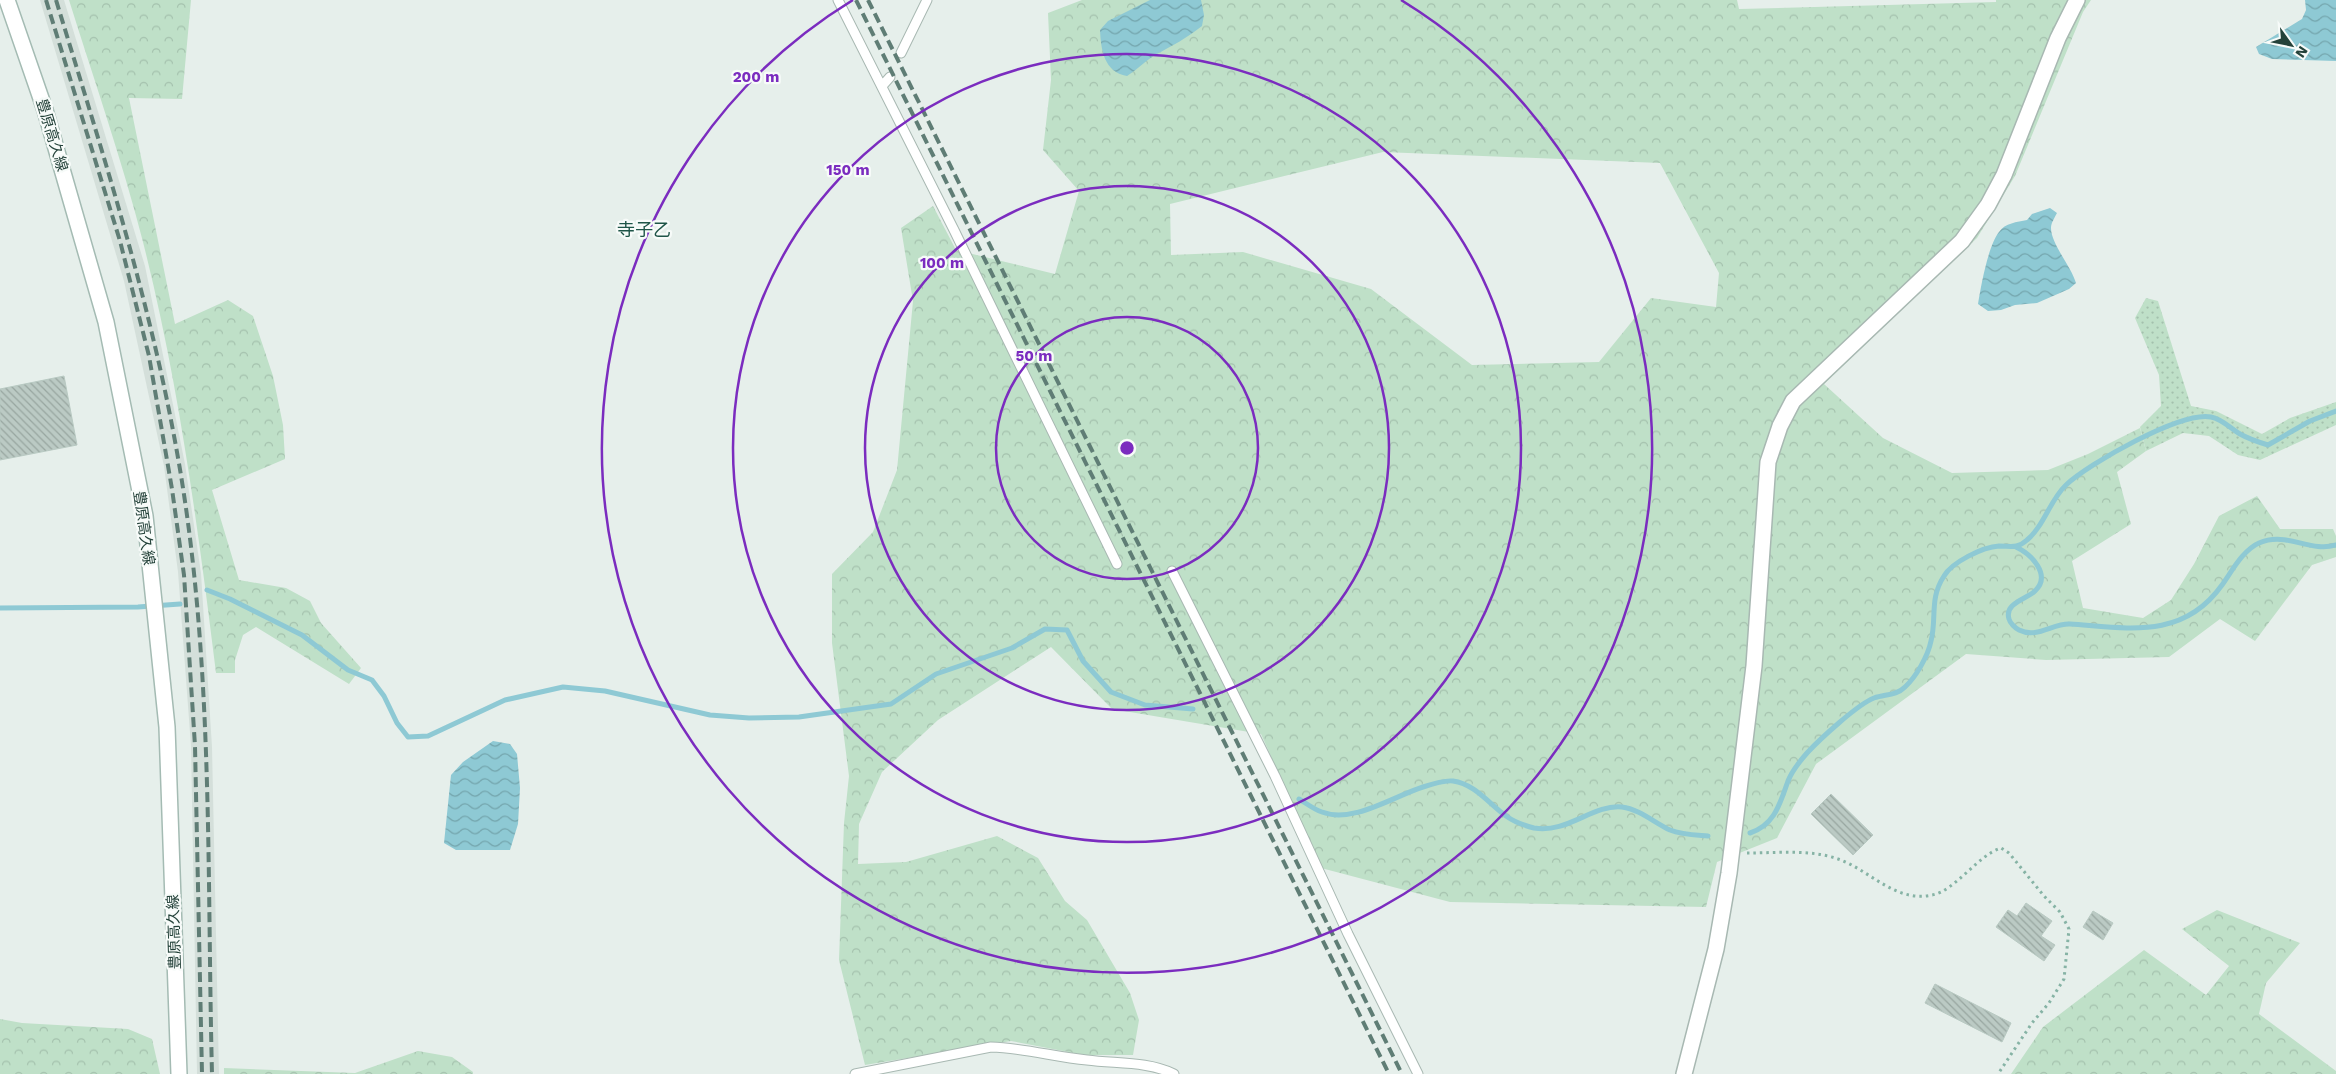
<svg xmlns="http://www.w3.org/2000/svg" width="2336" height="1074" viewBox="0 0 2336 1074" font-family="'Work Sans','Noto Sans JP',sans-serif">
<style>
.built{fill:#d4dfda}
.grass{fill:url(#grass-dots)}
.forest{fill:url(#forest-crowns);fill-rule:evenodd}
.water{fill:url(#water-waves)}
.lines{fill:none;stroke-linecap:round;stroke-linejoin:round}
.stream{stroke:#8ec9d4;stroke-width:5}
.building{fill:url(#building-back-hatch);stroke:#b8c9c2}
.service-casing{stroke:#a8b8b2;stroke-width:11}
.minor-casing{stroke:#a8b8b2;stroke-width:18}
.secondary-casing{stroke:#a4bbb3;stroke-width:18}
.path{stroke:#86b3a5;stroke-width:3;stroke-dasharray:2.5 4;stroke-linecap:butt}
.service{stroke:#fff;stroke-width:9}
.minor{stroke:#fff;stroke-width:15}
.secondary{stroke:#fff;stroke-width:15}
.rail{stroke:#5f7d75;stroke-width:4;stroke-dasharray:10 5;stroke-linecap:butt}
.ring{fill:none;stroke:#7b2cbf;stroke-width:2.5}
.labels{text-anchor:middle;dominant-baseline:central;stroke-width:4.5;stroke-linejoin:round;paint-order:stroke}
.street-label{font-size:15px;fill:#24423a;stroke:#f7fbf9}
.quarter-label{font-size:18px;fill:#1f5548;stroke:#f7fbf9}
.centre{fill:#7b2cbf;stroke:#f7fbf9;stroke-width:2.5}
.ring-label{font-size:15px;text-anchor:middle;font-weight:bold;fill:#7b2cbf;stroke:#f7fbf9;stroke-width:4.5;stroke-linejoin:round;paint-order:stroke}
</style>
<defs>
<pattern id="grass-dots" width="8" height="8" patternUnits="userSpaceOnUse" patternTransform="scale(1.25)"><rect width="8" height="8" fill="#bfe0c8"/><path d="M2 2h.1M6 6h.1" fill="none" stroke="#a4c1ad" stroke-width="1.8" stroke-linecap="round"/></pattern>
<pattern id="forest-crowns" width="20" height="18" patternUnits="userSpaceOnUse" patternTransform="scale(1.25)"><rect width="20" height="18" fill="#bfe0c8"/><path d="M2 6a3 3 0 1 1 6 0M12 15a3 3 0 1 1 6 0" fill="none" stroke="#a4c1ad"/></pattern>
<pattern id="water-waves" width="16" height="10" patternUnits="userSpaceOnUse" patternTransform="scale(1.25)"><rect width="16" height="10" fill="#8ec9d4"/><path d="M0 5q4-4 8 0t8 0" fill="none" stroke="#74a5ad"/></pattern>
<pattern id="building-back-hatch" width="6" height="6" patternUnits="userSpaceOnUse" patternTransform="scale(1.25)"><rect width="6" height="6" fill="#bbcac4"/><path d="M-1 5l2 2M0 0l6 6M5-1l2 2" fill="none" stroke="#98a6a0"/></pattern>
</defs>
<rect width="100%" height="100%" fill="#e6efeb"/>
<path class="built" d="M40,0h24l81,266 40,198 16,109 11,174 7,327h-22l-6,-328 -13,-174 -14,-106 -40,-185z"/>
<path class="grass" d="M2146,298l12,3 33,105 25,5 46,23 28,-16 46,-16v23l-76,35 -22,-5 -29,-19 -26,-3 -37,18 -6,-24 21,-21 -2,-31 -24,-57z"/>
<path class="forest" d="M69,0h122l-9,99 -53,-1 46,226 53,-24 25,16 20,60 10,49 2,34 -73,31 27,90 47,8 24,13 11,22 40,45 -12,16 -93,-57 -13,8 -8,25v13h-19c-18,-145 -37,-289 -73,-431 -21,-82 -49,-162 -74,-242z
M1082,0h655l2,9 257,-7v-2h95l-8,12 -68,164 -38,62 -153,146 59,54 69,35 96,-3 40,-16 52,-26 6,23 -29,21 14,52 -59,37 11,47 60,10 28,-18 23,-36 25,-48 38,-20 23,33h53l3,7v21l-24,8 -57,76 -35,-22 -51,38 -123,3 -80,-6 -150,110 -39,74 -60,24 -11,45 -256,-5 -129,-34 -60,-134 -149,-25 -61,-62 -113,73 -56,52 -23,52 -1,40 48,-2 91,-26 41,22 27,43 22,19 43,73 9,27 -6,35h-49l-73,-14 -146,24 -26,-105 5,-137 5,-47 -17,-133v-69l41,-42 24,-62 16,-169 -12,-73 32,-22 23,44 99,24 24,-83 -36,-41 8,-70 -3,-67zM1383,152l277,11 59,110 -3,34 -65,-9 -52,64 -127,3 -101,-76 -128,-37 -72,3 -1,-51z
M2217,910l83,33 -34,40 -7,31 77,57v3h-325l32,-47 101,-77 62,45 23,-29 -47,-37z
M0,1019l22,4 106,6 24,10 8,35h-160z
M418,1051l34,6 21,15v2h-249v-6l131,5z"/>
<path class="water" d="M1150,0h51l3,15 -2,11c-15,12 -30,20 -47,29 -10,6 -18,15 -28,21 -23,-4 -26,-26 -27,-46l8,-9z
M2305,0h31v61l-64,-2 -13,-5 -3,-7 46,-28 4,-9z
M2050,208l7,5c-2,4 -6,10 -6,15 0,16 20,38 25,55l-7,6 -32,14 -22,2 -14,5 -13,1 -10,-7c3,-18 10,-58 21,-72 6,-9 18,-10 28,-12l5,-6z
M493,741l17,3 7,10 3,34 -2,36 -8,26h-54l-12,-7 7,-68 12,-13z"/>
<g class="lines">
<path class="stream" d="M2016,547c15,7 36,28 19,44 -8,8 -31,12 -26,28 1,4 6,9 10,11 18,9 34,-7 51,-6 58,4 113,16 152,-39 10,-14 21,-35 37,-42 28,-12 51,10 77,2
M207,590l23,9 72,36 46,35 24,10 12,16 13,27 11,14 20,-1 77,-36 58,-13 42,4 105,24 39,3 50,-1 92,-13 45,-30 76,-26 33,-19 22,1 16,31 28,31 34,13 48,4
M0,608l138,-1 42,-3
M1299,799c7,4 14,10 23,13 31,12 72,-16 101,-25 9,-3 21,-7 30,-6 22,3 36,23 53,35 7,5 20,10 28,12 33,6 59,-24 88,-21 17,2 33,16 48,23 12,5 25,5 38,6
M1750,833c25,-8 30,-30 38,-52 4,-10 12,-20 19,-28 13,-14 51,-49 67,-55 11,-4 22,-2 31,-11 11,-10 23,-31 26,-46 6,-23 -2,-42 13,-65 8,-14 39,-29 55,-30 12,0 18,3 28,-6 17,-14 23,-40 39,-55 22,-21 115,-74 145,-68 11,2 19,11 29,17 9,5 18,8 28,11l42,-24 26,-10"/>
</g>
<path class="building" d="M64,376l13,69 -77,15v-71z
M1831,794l42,41 -20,20 -42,-41z
M2026,903l26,18 -11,15 14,9 -11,16 -48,-34 12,-17 9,6z
M2093,911l20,12 -10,17 -20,-13z
M1935,984l76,39 -9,19 -77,-39z"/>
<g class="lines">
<defs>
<path id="service" d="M838,0l116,230 163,334
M901,53l26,-53
M882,86l8,-9
M1172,571l103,205 73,158 70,140
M855,1074l136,-27c33,1 64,10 96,13 29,4 60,1 87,14"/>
<path id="minor" d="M1684,1074l32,-125 13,-76 25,-207 14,-204 12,-36 13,-25 169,-160 26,-36 16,-30 54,-137 19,-38"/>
<path id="secondary" d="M7,0l38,110 61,212 39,194 22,211 12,347"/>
</defs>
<use href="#service" class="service-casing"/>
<use href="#minor" class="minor-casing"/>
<use href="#secondary" class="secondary-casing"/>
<path class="path" d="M1747,853c30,0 63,-4 91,6 32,11 57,44 94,36 23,-4 46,-40 69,-47l8,5 35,43 16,16 9,17 -5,50 -15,24 -17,20 -34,51"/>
<use href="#service" class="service"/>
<use href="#minor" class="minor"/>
<use href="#secondary" class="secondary"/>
<path class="rail" d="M46,0l74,241 29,115 23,133 12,86 11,171 7,328
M56,0c49,161 101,321 127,488 30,194 24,390 29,586
M856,0l533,1074
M868,0l534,1074"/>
</g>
<g class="ring">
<circle cx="1127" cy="448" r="131"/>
<circle cx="1127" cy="448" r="262"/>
<circle cx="1127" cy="448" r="394"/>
<path d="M1401 0A525 525 0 1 1 853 0"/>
</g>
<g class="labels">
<g class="street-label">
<text transform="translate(52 135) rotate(73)">豊原高久線</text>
<text transform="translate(144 528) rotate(82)">豊原高久線</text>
<text transform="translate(174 932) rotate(-92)">豊原高久線</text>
</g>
<g class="quarter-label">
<text x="644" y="229">寺子乙</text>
</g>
</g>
<circle cx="1127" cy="448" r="8" class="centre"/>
<g class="ring-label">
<text x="756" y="82">200 m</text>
<text x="848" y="175">150 m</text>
<text x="942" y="268">100 m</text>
<text x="1034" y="361">50 m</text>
</g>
<g transform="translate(2291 45) rotate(123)" stroke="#f7fbf9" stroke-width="4" paint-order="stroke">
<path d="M0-4L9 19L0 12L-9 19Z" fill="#24423a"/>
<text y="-8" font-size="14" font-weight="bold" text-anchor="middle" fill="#24423a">N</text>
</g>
</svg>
